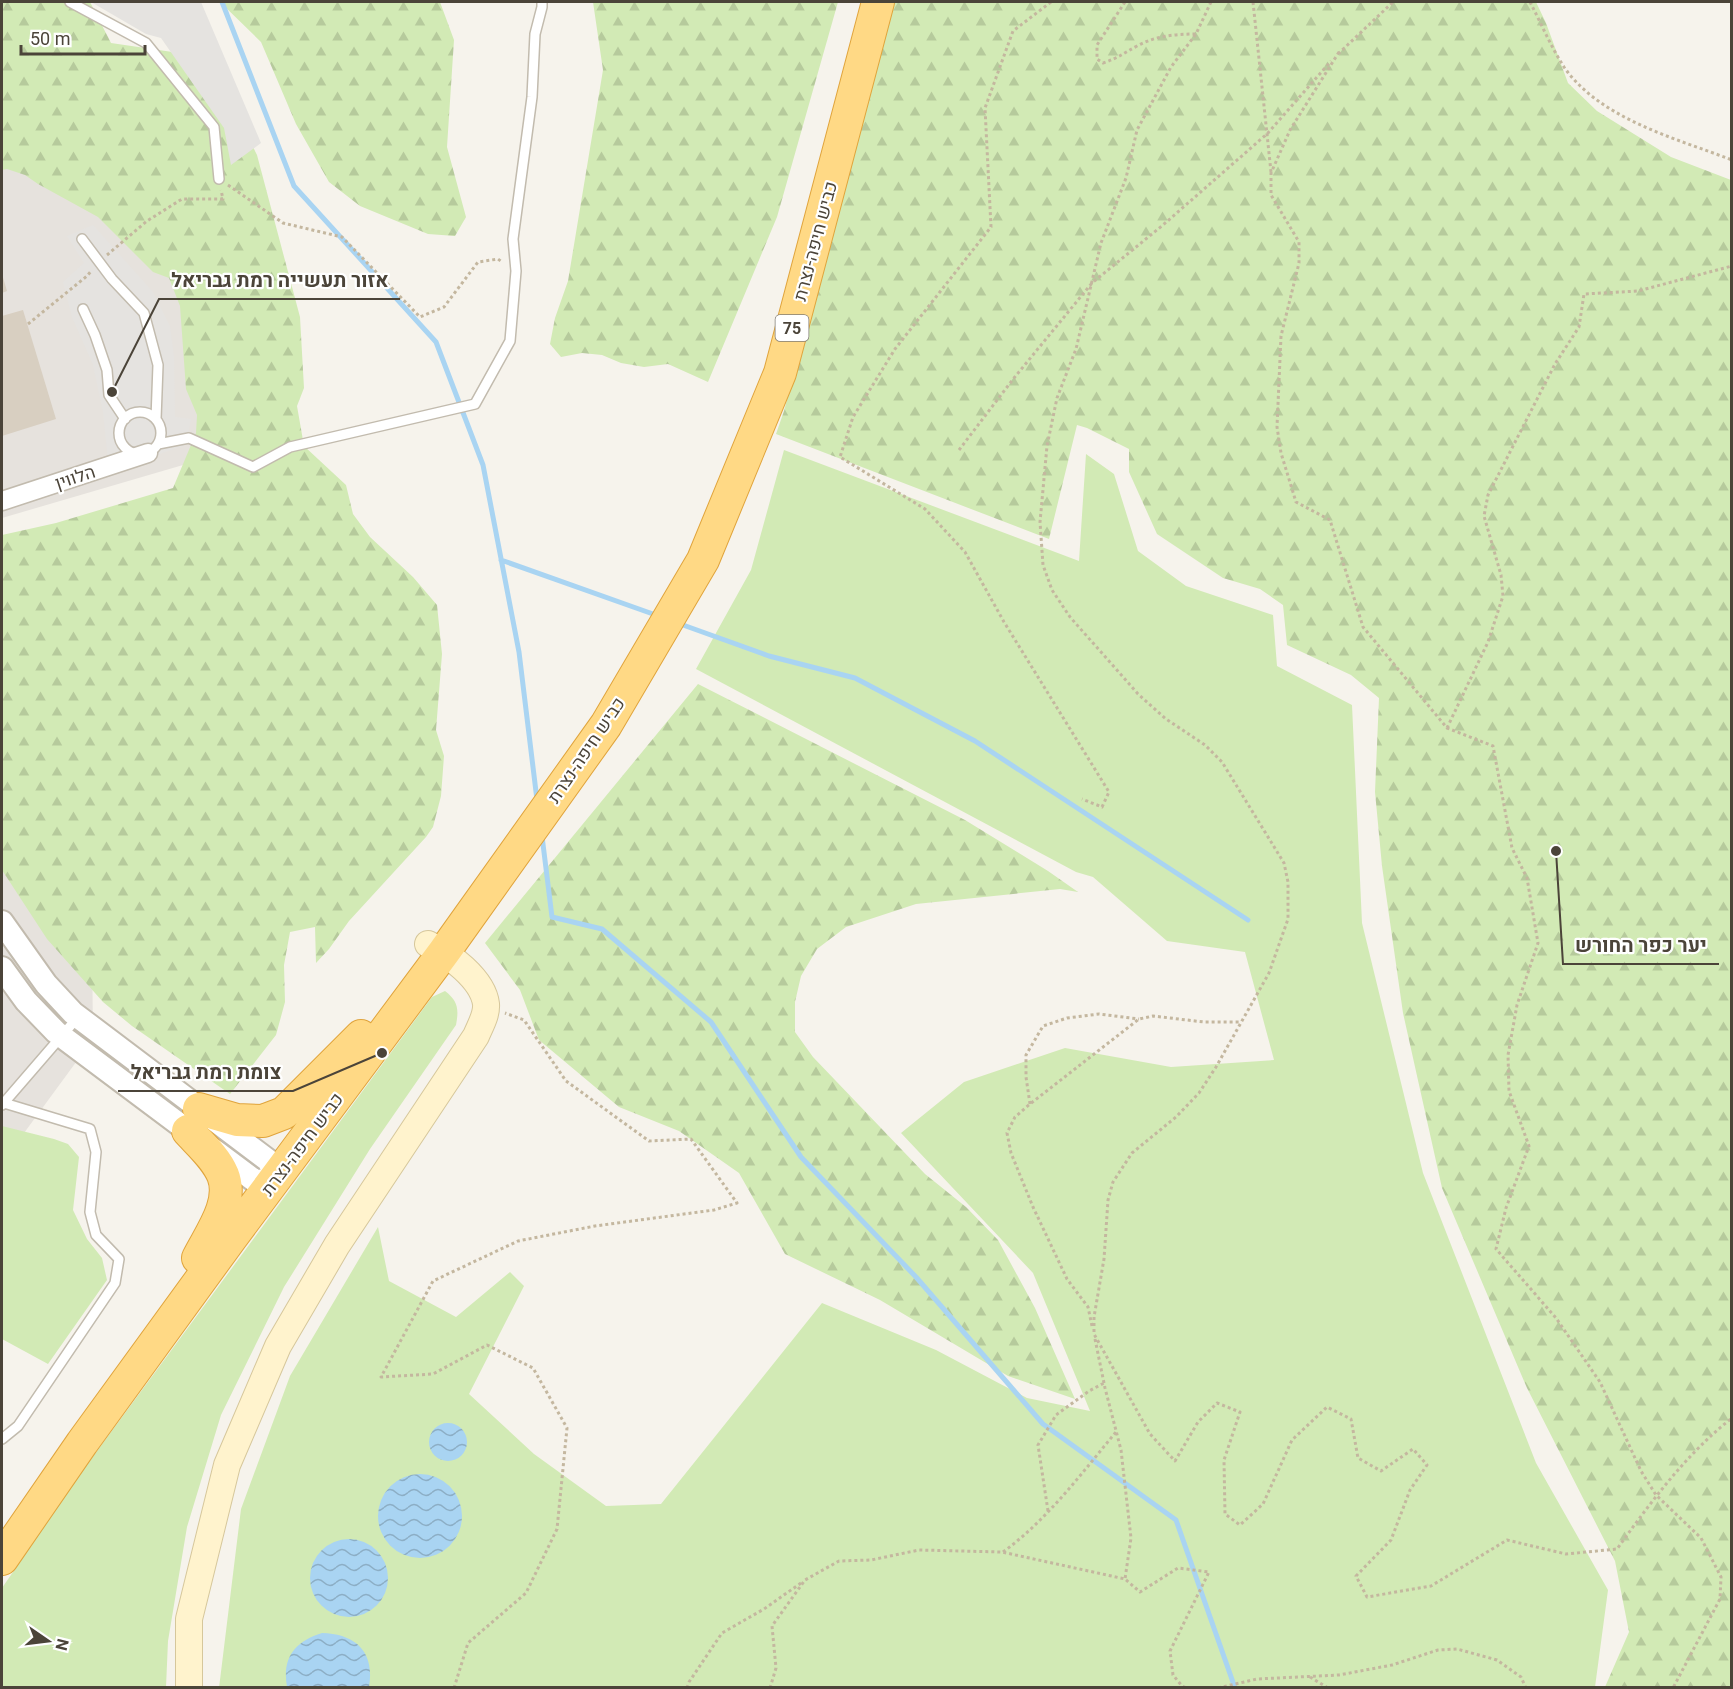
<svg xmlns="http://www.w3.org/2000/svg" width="1733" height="1689" viewBox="0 0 1733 1689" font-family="Roboto,Heebo,sans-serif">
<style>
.industrial{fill:#e6e2dd}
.grass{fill:#d2eab5}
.forest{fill:url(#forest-firs)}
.parking{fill:#e5e3e0}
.water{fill:url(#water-waves)}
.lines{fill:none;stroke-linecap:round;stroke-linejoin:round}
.stream{stroke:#a9d4f2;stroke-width:5}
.building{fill:#d8cfc1}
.service-casing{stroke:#c2bbae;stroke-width:12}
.minor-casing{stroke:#c2bbae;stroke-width:21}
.tertiary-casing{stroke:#c2bbae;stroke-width:26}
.secondary-casing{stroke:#d6c79b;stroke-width:28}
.trunk-casing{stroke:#e0a43c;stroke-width:34}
.path{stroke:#c4b79f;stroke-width:3;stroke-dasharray:3 3;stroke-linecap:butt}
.service{stroke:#fff;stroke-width:9}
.minor{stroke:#fff;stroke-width:18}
.tertiary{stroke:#fff;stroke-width:22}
.secondary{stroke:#fff3cd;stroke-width:26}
.trunk{stroke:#ffd985;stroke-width:32}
.labels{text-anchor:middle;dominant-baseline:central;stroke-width:4.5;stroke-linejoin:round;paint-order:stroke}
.shield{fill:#fff;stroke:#817c74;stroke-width:1.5}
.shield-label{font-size:16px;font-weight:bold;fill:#4b4439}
.street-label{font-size:18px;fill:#4b4439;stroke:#fff}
.leader{fill:none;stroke:#4b4439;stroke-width:2}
.callout-dot{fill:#4b4439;stroke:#fff;stroke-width:2}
.callout-label{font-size:20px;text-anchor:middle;font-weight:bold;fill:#4b4439;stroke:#fff;stroke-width:4.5;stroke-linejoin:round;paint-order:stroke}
</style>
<defs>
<pattern id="forest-firs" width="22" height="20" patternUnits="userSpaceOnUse" patternTransform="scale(1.5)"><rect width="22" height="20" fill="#d2eab5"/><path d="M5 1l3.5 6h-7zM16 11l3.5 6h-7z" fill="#b6ca9c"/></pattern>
<pattern id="water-waves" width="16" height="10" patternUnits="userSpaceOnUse" patternTransform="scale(1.5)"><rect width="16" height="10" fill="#a9d4f2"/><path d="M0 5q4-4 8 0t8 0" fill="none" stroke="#8caec5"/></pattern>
</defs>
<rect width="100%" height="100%" fill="#f6f3ec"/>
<path class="industrial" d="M2,150l146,83 74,98 2,122 -222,65z
M2,770l90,167 1,102 -91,124z"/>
<path class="grass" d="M784,450l295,111 7,-107 28,20 24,77 48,35 87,29 4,51 75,39 10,218 61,250 113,290 72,127 -13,97 -1376,1 22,-179 49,-133 88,-149 11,54 67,36 54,-45 14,14 -55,108 65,60 72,52 55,-2 161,-201 114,47 91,48 63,13 -57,-138 -132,-140 63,-51 101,-34 106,19 103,-7 -29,-108 -78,-11 -74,-64 -17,-5 -380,-203 55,-99z
M445,991c13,10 14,18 11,34l-86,124 -86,138 -63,128 -34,112 -19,114 -2,46h-164v-99l81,-118 349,-473z
M2,1126l52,13 14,5 11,13 -6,53 14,29 15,19 5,22 -59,84 -46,-25z"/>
<path class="forest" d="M2,2h88l21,41 82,12 36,43 28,57 43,162 4,71 -7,18 7,40 42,39 7,29 17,23 43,40 24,28 5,49 -6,76 8,26 -3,40 -8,31 -7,10 -77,84 -20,28 -13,14 -1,-36 -25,5 -6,33 1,37 -9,33 -46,59 -98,-68 -29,-24 -56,-63 -45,-69v-335l54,-12 117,-35 23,-55 1,-18 -11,-26 -6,-83 -11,-28 -16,-6 -55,-55 -60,-33 -13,-9 -18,-6 -5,1z
M220,2h220l14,38 -7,107 19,70 -11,19 -27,-2 -68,-28 -31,-24 -33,-58 -35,-82z
M593,2h245l-61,215 -69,165 -40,-18 -24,3 -23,-4 -19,-8 -20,-2 -21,4 -11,-13 5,-26 13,-37 35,-211z
M893,2h466l16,1 6,-1h155l10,21 22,60 29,28 74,46 60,23v1507h-126l24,-55 -14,-71 -88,-173 -85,-200 -39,-175 -21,-147 -7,-74 4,-94 -28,-23 -64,-30 -4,-40 -23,-16 -37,-11 -66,-44 -28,-62v-23l-42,-21 -10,-3 -28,114 -273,-105 8,-23z
M698,684l267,136 83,51 30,21 -18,-3 -144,15 -70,23 -29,22 -16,27 -6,26v30l18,25 112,117 41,33 32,33 37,68 40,91 -67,-23 -128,-76 -95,-46 -46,-81 -60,-42 -60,-24 -80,-67 -19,-50 -35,-47z"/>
<path class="parking" d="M91,2h110l60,141 -30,22 -7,-37 -63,-90 -15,-4z
M93,225l60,67 17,34 4,30 1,61 16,2 -5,26 -77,26 -6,-59 -10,-47 -21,-48 -9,-35 21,-19 -17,-27z"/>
<path class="water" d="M429 1442a19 19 0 1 1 38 0a19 19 0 1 1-38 0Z
M378 1516a42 42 0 1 1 84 0a42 42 0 1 1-84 0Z
M310 1578a39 39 0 1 1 78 0a39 39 0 1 1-78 0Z
M322,1633c34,1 53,19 47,54h-82c-5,-29 7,-45 35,-54z"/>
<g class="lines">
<path class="stream" d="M222,2l72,184 142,156 47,123 36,187 18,148
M501,560l152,54
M683,625l86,31 86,22 120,63 273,179
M542,836l10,81 50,12 109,93 90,135 115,120 127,147 133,96 59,168"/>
</g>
<path class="building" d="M2,274l5,17 -5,2z
M23,310l33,109 -54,17v-120z"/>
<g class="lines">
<defs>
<path id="service" d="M70,2l76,41 68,84 5,52
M82,239l30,40 32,34 14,52 -2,54
M83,309l12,26 12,35 2,25 16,24
M119 433a21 21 0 1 1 42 0a21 21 0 1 1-42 0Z
M158,444l31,-6 64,29 37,-20 185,-43 35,-63 6,-70 -3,-32 19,-142 3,-63 7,-27v-5
M2,1105l76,-88
M2,1439l16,-13 97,-143 4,-24 -23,-24 -6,-23 6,-60 -6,-23 -86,-26"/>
<path id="minor" d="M2,501l146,-48"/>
<path id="tertiary" d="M2,922l44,62 27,29 196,148 7,19 -21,1 -199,-149 -30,-31 -24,-33"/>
<path id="secondary" d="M189,1688v-69l38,-154 51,-119 59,-101 139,-209c4,-10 11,-21 10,-32 -3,-25 -37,-50 -58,-60"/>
<path id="trunk" d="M199,1109l38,11 26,1 21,-8 77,-77
M188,1131c12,13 28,27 35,44 11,28 -13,59 -25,83
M2,1559l80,-116 149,-205 213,-286 162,-227 97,-165 77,-187 98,-371"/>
</defs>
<use href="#service" class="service-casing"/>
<use href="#minor" class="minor-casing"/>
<use href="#tertiary" class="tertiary-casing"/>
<use href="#secondary" class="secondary-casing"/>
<use href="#trunk" class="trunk-casing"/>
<path class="path" d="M1051,2l-38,29 -28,77 6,119 -96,122 -42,68 -13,40 85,52 40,43 39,70 105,170 -7,15 -20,-8
M1125,2l-28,43v14l6,4c15,-5 21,-10 34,-17 18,-10 38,-12 59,-12
M1211,2l-15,32 -25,33 -34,63 -11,48 -25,65 -25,106 -19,49 -10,48 -7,76 3,43 9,25 18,27 68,77 28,25 39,26 17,17 62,101 4,19v37l-19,54 -53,94 -17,26 -23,24 -44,36 -19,29 -5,18 -4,59 -10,58v17l56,100 25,27 23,-39 19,-19 23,9 -16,48 1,54 15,11 23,-21 29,-64 35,-33 24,12 7,39 23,13 32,-22 14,16 -17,25 -19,50 -35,36 11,21 64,-11 76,-46 59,14 51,-5c34,-47 69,-95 115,-131
M1253,2l18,170
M1530,2c11,21 21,45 34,65 36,52 111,71 168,93
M1339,52l-49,78 -19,43v22l28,47v21l-18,73 -4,91 4,26 15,49 34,18 33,107 84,101 46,18 19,102 15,30 11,65 -21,62 -9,50 1,36 20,55 -23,62 -10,41 60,69 44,64 41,89 15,24 45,43 20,39 -1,22 -47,89
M1338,54l55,-52
M228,185l55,38 59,14 78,80 24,-10 34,-45 20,-3 4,3
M107,255l40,-34 35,-22h41l-2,-9
M28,324l59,-48 5,-6
M959,450l55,-72 78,-95 71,-58 105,-92 63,-72
M1447,728l41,-86 15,-46 -2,-21 -17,-59 4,-21 67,-131 24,-37 5,-33 54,-3 94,-25
M1030,1104l-4,-27v-22l17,-29 24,-8 32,-4 40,5
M1092,1326l-4,-19 -21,-28 -34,-72 -22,-54 -4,-20 8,-16 15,-13 109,-85 14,-3 51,6h37
M1095,1339l10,49 16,62 10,88 -6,41
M1048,1511l-10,-66 18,-30 33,-24 15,-8
M1003,1552c44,-32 78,-78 113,-120
M1310,1677l18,11
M454,1688l14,-45 58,-50 31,-64 10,-101 -34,-60 -46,-23 -54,29 -52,3 52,-96 85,-40 77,-15 119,-16 23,-7 -46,-64 -42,2 -83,-60 -42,-61 -19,-7
M687,1688l2,-6 33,-49 42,-24 37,-26
M770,1688l6,-20 -4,-42 33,-46 34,-19 32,-1 48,-10 83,2 123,27 15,13 38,-24 31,4 -39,79 3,24 9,11 4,2
M1218,1688l39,-9 82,-4 53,-10 46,-15 19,-1 40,11 24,17 5,11"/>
<use href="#service" class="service"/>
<use href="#minor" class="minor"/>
<use href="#tertiary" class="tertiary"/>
<use href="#secondary" class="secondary"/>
<use href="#trunk" class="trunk"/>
</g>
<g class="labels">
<rect class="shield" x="775.5" y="315" width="33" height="26" rx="4.5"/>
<g class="shield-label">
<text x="792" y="328">75</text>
</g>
<g class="street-label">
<text transform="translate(815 241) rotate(-75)">כביש חיפה-נצרת</text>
<text transform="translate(75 477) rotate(-18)">הלווין</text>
<text transform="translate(586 750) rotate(-56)">כביש חיפה-נצרת</text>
<text transform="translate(302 1144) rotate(-53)">כביש חיפה-נצרת</text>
</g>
</g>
<path class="leader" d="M112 392L159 299H400M1556 851L1563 964H1719M382 1053L293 1091H118"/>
<g class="callout-dot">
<circle cx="112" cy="392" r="6"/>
<circle cx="1556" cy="851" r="6"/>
<circle cx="382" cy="1053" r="6"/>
</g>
<g class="callout-label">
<text x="280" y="287">אזור תעשייה רמת גבריאל</text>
<text x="1641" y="952">יער כפר החורש</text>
<text x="206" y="1079">צומת רמת גבריאל</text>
</g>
<rect width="1733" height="1689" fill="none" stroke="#4b4439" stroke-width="6"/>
<g transform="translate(48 1641) rotate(104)" stroke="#ffffff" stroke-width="4.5" paint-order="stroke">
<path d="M0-4.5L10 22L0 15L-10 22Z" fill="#4b4439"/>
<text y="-9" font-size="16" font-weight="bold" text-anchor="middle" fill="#4b4439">N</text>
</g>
<path d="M21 45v9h124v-9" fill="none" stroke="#4b4439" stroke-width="3"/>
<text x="30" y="45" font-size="18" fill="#4b4439" stroke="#ffffff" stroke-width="4.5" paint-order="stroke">50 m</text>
</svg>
